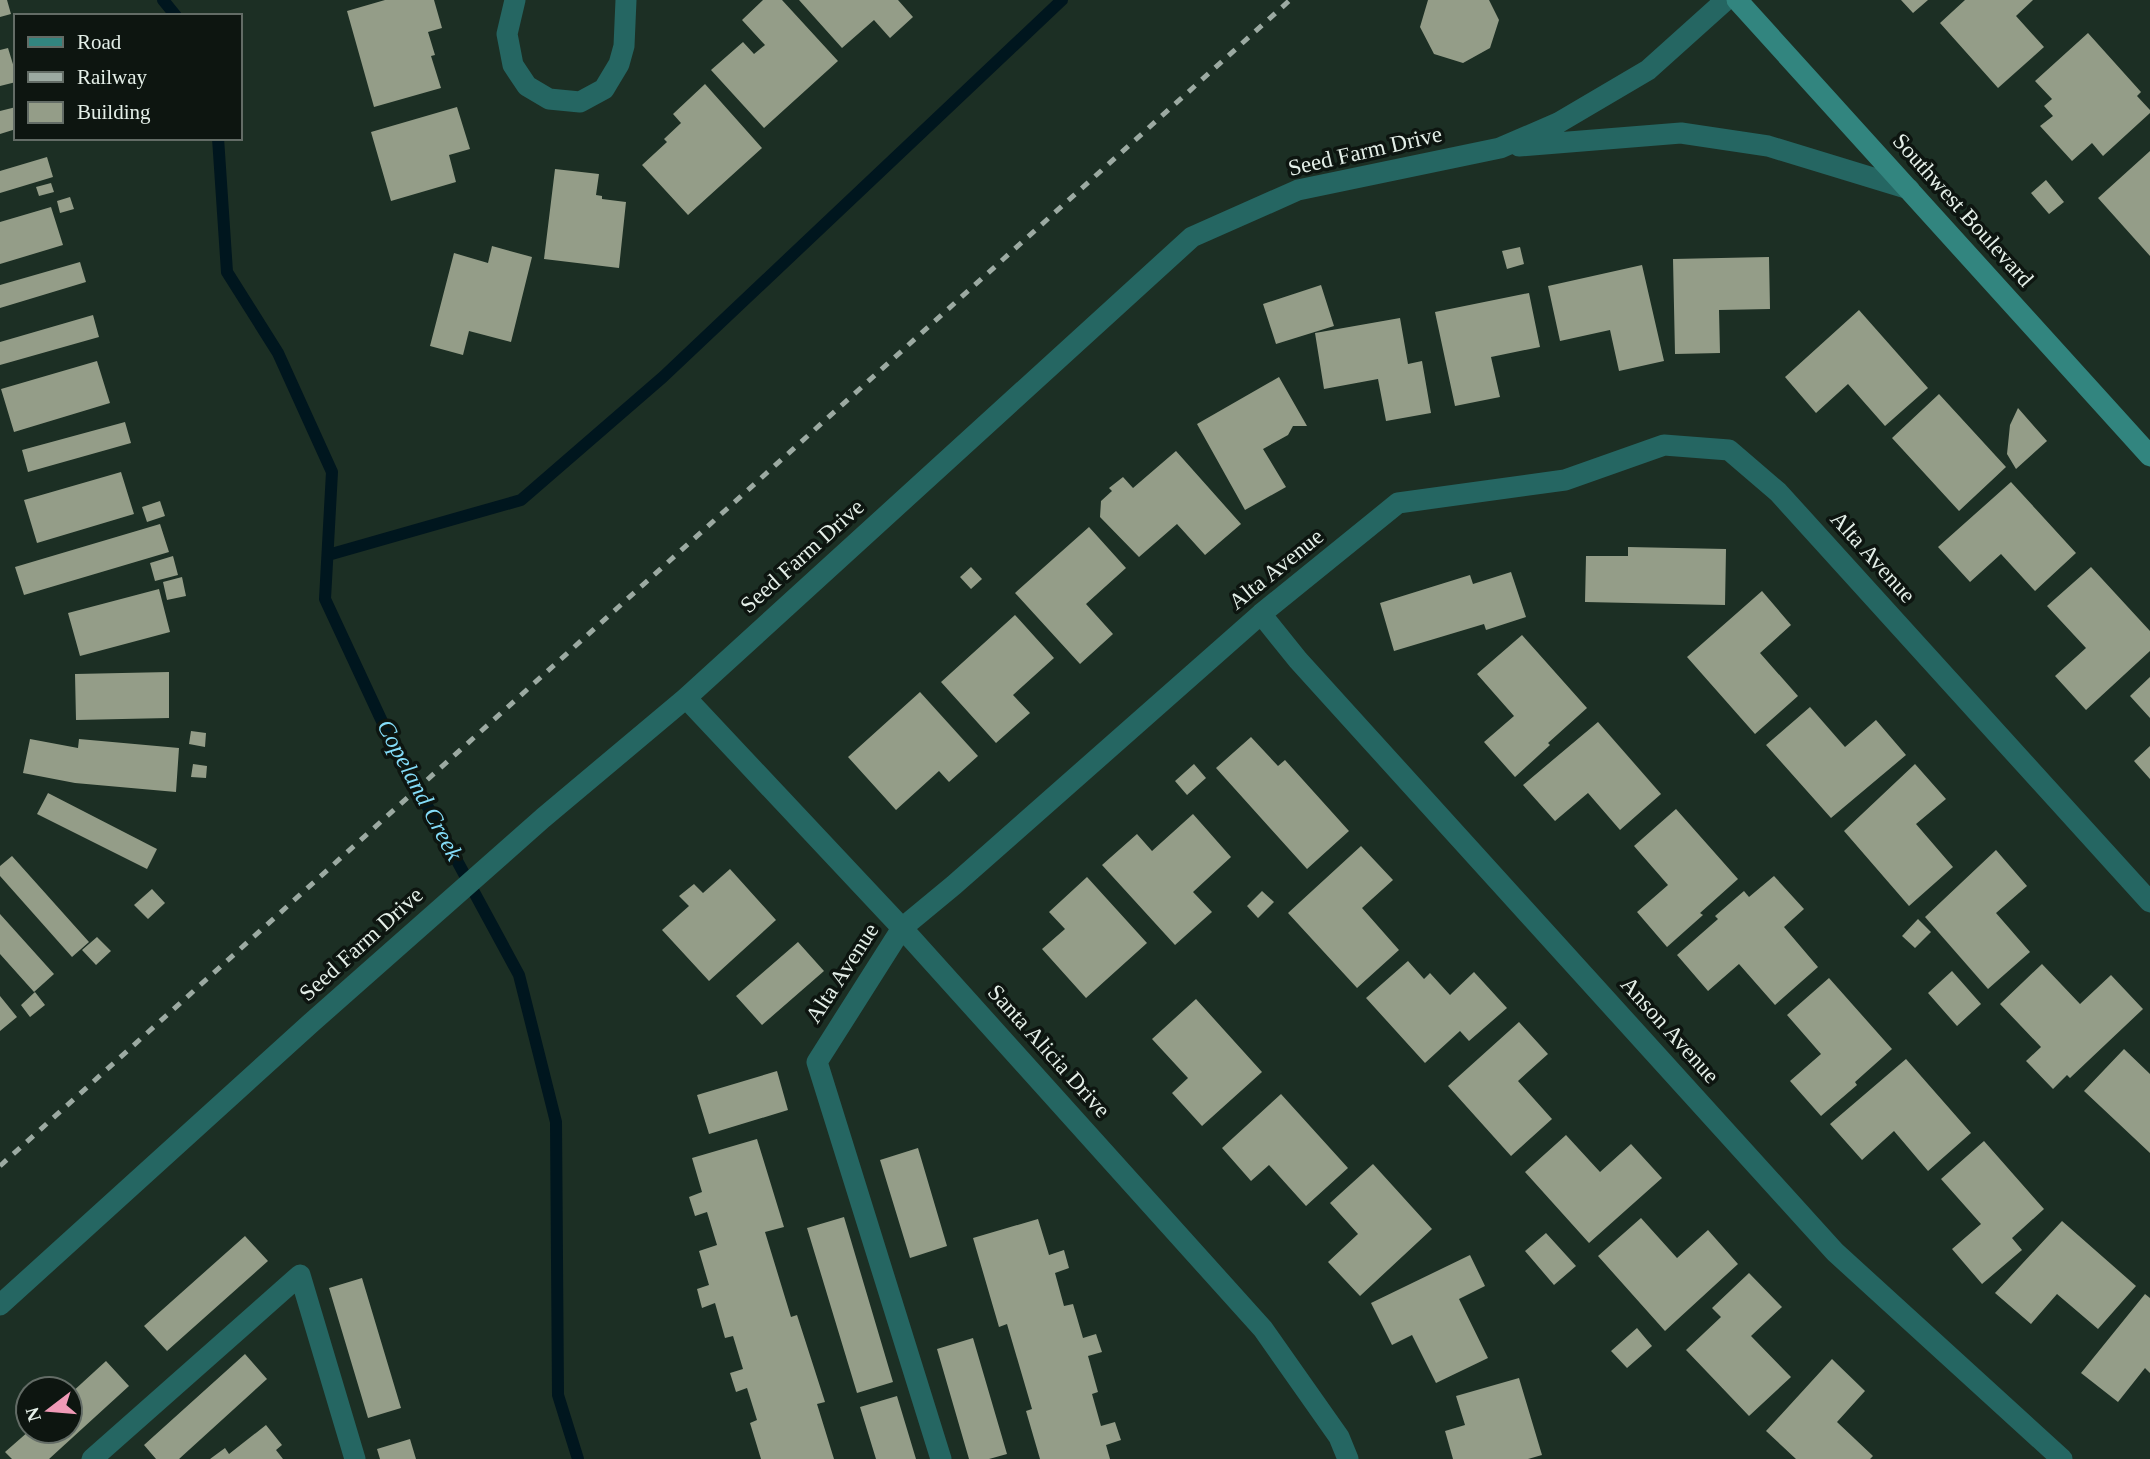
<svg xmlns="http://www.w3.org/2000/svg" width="2150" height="1459" viewBox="0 0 2150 1459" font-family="'Times New Roman',serif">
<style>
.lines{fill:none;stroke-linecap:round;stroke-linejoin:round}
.stream{stroke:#00161e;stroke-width:12}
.building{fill:#949d88}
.street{stroke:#256662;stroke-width:21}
.secondary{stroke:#32857f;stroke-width:21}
.rail{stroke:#9caaa2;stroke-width:5;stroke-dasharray:9 9;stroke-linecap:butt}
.labels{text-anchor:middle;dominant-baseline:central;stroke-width:7;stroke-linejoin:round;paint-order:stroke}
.street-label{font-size:23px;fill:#e4efe8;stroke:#0d1510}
.water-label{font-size:24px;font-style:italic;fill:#84dcf8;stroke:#0d1510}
</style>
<rect width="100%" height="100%" fill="#1c2f24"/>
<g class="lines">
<path class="stream" d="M163,0l13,16
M218,138l9,134 51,81 54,119 -7,127 61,131 133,245 37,147 2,273 20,64
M328,555l193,-55 142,-123 399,-377"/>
</g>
<path class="building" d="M0,0h7l4,14 -11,3z
M385,0h49l8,28 -14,4 7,23 -4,1 10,32 -67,19 -27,-96z
M763,0h19l56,61 -74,67 -53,-58 32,-28 11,12 11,-9 -23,-25z
M799,0h99l15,17 -23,21 -16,-18 -32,28z
M1428,0h61l10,20 -9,28 -27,15 -29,-9 -14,-27z
M1901,0h27l-15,13z
M1965,0h68l-17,16 28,31 -46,41 -58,-65z
M2088,33l53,59 -4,4 13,14v3l-47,43 -11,-13 -20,18 -32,-35 13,-10 -9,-10 8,-7 -17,-18z
M8,48l8,26v8l-16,4v-36z
M705,84l57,64 -74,67 -46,-50 25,-23 -3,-3 17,-16 -8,-9z
M16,107v22l-16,5v-23z
M457,107l13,42 -21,6 7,27 -65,19 -20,-69z
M2150,151v105l-52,-58z
M47,157l6,20 -53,16v-22z
M555,169l44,5 -3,21 6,1v3l24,3 -7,66 -75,-9z
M2046,180l18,22 -15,12 -18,-21z
M51,183l3,9 -15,4 -3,-9z
M70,197l4,12 -14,4 -3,-12z
M51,207l12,38 -63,19v-42z
M492,246l40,11 -21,85 -42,-11 -6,24 -33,-9 24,-93 34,10z
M1520,247l4,17 -17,5 -5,-18z
M1769,257l1,52 -51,1 1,43 -45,1 -2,-95z
M80,262l6,20 -86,26v-23z
M1642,265l22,96 -45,10 -9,-41 -50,11 -12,-55z
M1321,285l13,41 -58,18 -13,-40z
M1529,293l11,54 -49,10 9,40 -45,9 -20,-94z
M1859,310l69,78 -43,38 -37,-42 -32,29 -31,-36z
M93,315l6,22 -99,28v-23z
M1400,318l8,46 14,-3 9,52 -45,8 -8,-42 -54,10 -9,-56z
M97,361l13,42 -96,29 -13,-43z
M1279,377l28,49h-14l-5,9 -25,14 23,38 -41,23 -48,-86z
M1939,394l67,73 -47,44 -67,-73z
M2018,408l29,33 -31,28 -9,-15 3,-29z
M125,422l6,21 -103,29 -6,-22z
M1176,451l65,73 -36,31 -28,-31 -38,33 -39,-40 1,-16 11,-10 -3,-3 14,-11 10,11z
M121,472l13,42 -97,29 -13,-43z
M2011,482l65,71 -41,38 -34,-37 -31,28 -32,-35z
M160,501l5,15 -18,6 -5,-15z
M160,524l9,28 -145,43 -9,-28z
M1089,527l37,41 -40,36 27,30 -33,30 -65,-71z
M1628,547l98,2 -1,56 -140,-3 1,-46h42z
M173,556l5,19 -23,6 -5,-18z
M971,567l11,12 -11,10 -11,-12z
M2091,567l59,64v20l-64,59 -31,-34 31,-28 -39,-42z
M1511,572l15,45 -40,13 -2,-6 -90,27 -14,-48 90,-28 3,9z
M182,577l4,19 -19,4 -4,-18z
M159,589l11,43 -90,24 -12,-43z
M1762,591l29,34 -31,28 38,43 -43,38 -68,-77z
M1015,615l39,43 -41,37 17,18 -34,30 -55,-61z
M1522,635l65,73 -39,35 2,2 -35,32 -31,-35 30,-26 -37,-42z
M169,672v46l-93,2 -1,-46z
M2150,677v41l-20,-22z
M920,692l58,64 -29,26 -10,-11 -43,39 -48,-53z
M1810,707l35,40 31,-27 30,35 -75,63 -65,-73z
M1598,722l63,72 -41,36 -32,-37 -33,28 -32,-36z
M191,731l15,2 -1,14 -16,-3z
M1251,737l27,29 7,-6 64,71 -42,38 -91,-101z
M30,739l48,9 1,-9 100,9 -3,44 -101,-9 -52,-10z
M2150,746v33l-16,-18z
M193,764l14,2 -1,12 -15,-1z
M1194,764l12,14 -19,17 -12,-14z
M1915,764l31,35 -30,25 37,43 -44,39 -65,-75z
M48,793l109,56 -10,20 -110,-55z
M1676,809l62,70 -38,34 3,2 -36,32 -30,-35 31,-27 -34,-39z
M1193,814l38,43 -38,35 19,20 -37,33 -73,-80 35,-31 15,17z
M1361,846l32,34 -31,28 37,42 -42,38 -69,-75z
M1996,850l31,36 -31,27 34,39 -42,37 -63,-72z
M12,856l77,86 -17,15 -72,-81v-10z
M730,869l46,51 -67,61 -47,-51 27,-24 -10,-10 15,-12 9,9z
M1774,876l30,33 -20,18 34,40 -43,38 -36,-41 -31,27 -31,-36 41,-36 -3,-3 29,-25 5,6z
M1087,877l60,66 -61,55 -44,-49 23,-20 -16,-17z
M152,889l13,14 -17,16 -14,-14z
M1262,891l12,11 -16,16 -11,-12z
M0,914l54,60 -20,18 -34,-38z
M1918,919l13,13 -16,16 -13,-12z
M97,937l14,14 -15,14 -14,-15z
M798,942l26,29 -62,54 -26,-29z
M1408,961l16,18 6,-6 20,22 24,-23 33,36 -38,33 -9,-10 -35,32 -59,-65z
M2042,964l38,40 31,-29 32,34 -73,69 -3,-3 -14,14 -27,-28 15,-14 -41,-43z
M1952,971l29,33 -24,22 -29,-33z
M1829,978l63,71 -37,33 2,3 -36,31 -31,-35 31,-27 -34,-39z
M35,992l10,13 -15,12 -9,-12z
M0,996l17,21 -17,14z
M1196,999l66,73 -60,54 -30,-33 16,-15 -36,-39z
M1519,1022l29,32 -30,27 34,38 -41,37 -63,-70z
M2124,1049l26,25v79l-66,-62z
M1906,1059l65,74 -43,38 -34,-40 -32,29 -32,-36z
M777,1071l11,39 -79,24 -12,-39z
M1281,1094l67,74 -42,38 -37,-41 -18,16 -29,-33z
M1566,1135l34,37 31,-28 31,34 -73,65 -64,-71z
M757,1139l27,88 -19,5 26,85 6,-2 28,87 -8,2 17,55h-73l-11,-36 7,-3 -10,-32 -11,4 -6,-19 13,-4 -10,-33 -8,2 -10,-35 -13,5 -5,-19 12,-4 -10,-34 18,-6 -10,-33 -12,4 -6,-19 13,-5 -10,-34z
M1984,1141l60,68 -32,29 10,12 -40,34 -30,-35 29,-25 -40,-45z
M918,1148l29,98 -37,12 -30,-98z
M1373,1164l59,65 -72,67 -32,-34 30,-28 -28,-31z
M844,1217l49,165 -36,11 -50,-165z
M1641,1218l36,40 31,-28 30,34 -73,67 -67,-75z
M1038,1219l11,36 15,-5 5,18 -14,5 9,33 9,-2 10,34 13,-4 6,18 -14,4 10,36 -6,2 9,32 14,-4 6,18 -15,5 4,14h-70l-14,-48 6,-2 -25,-85 -8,3 -26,-89z
M2062,1221l74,65 -38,43 -41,-35 -26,30 -36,-31z
M1546,1233l30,33 -22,19 -29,-34z
M245,1236l23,25 -101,90 -23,-25z
M1470,1255l15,31 -26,13 29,59 -52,25 -24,-48 -20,10 -21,-42z
M1749,1273l33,34 -31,29 40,41 -42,39 -63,-66 35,-33 -9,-9z
M362,1278l39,130 -33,10 -39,-130z
M2145,1294l5,4v75l-5,-5 -27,34 -37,-29z
M1637,1328l15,18 -25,22 -16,-17z
M973,1338l34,116 -18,5h-20l-32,-110z
M245,1354l22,25 -88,80h-23l-12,-14z
M1832,1359l33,32 -28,31 36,34 -3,3h-74l-30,-28z
M106,1361l23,25 -80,73h-37l-7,-7 24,-21h41v-37z
M1519,1378l23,77 -14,4h-75l-8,-28 20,-6 -9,-29z
M897,1396l19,63h-40l-16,-52z
M266,1425l16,20 -6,5 7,9h-73l15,-11 4,6z
M410,1439l6,20h-36l-3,-10z"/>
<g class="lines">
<path class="street" d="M515,0l-8,34 6,31 14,21 22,13 31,3 24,-13 15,-25 5,-18 2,-46
M1519,146l162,-13 87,13 141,43
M1261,614l37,46 537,592 227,207
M686,698l216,230 361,401 76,108 9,22
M0,1305l311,-282 232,-205 143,-120 506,-461 106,-47 202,-42 58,-25 90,-53 78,-70
M92,1459l208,-184 55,184
M941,1459l-124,-397 85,-134 52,-43 307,-271 137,-111 167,-23 99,-35 65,5 49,42 372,410"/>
<path class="secondary" d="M1737,0l413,456"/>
<path class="rail" d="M0,1166l1290,-1166"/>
</g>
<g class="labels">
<g class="street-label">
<text transform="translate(1365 151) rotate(-13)">Seed Farm Drive</text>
<text transform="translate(1963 210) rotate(48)">Southwest Boulevard</text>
<text transform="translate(802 556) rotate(-42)">Seed Farm Drive</text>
<text transform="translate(1873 557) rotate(48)">Alta Avenue</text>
<text transform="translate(1276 569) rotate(-39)">Alta Avenue</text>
<text transform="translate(361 944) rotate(-42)">Seed Farm Drive</text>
<text transform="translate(842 973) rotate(-57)">Alta Avenue</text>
<text transform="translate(1670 1030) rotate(48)">Anson Avenue</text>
<text transform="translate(1049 1051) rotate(48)">Santa Alicia Drive</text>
</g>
<g class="water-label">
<text transform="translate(420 790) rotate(62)">Copeland Creek</text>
</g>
</g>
<rect x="14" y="14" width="228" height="126" fill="#0d1510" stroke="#636c66" stroke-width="2"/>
<rect x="28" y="37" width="35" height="10" fill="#32857f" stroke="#636c66" stroke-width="2"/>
<text x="77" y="49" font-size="21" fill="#e4efe8">Road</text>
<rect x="28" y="72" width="35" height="10" fill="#9caaa2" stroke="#636c66" stroke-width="2"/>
<text x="77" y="84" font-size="21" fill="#e4efe8">Railway</text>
<rect x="28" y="102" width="35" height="21" fill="#949d88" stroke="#636c66" stroke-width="2"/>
<text x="77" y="119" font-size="21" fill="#e4efe8">Building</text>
<g transform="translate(49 1410) rotate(254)"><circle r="33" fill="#0d1510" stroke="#636c66" stroke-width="2"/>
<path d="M0-5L12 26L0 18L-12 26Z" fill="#f09ab7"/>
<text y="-10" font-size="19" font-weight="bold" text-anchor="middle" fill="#e4efe8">N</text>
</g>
</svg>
